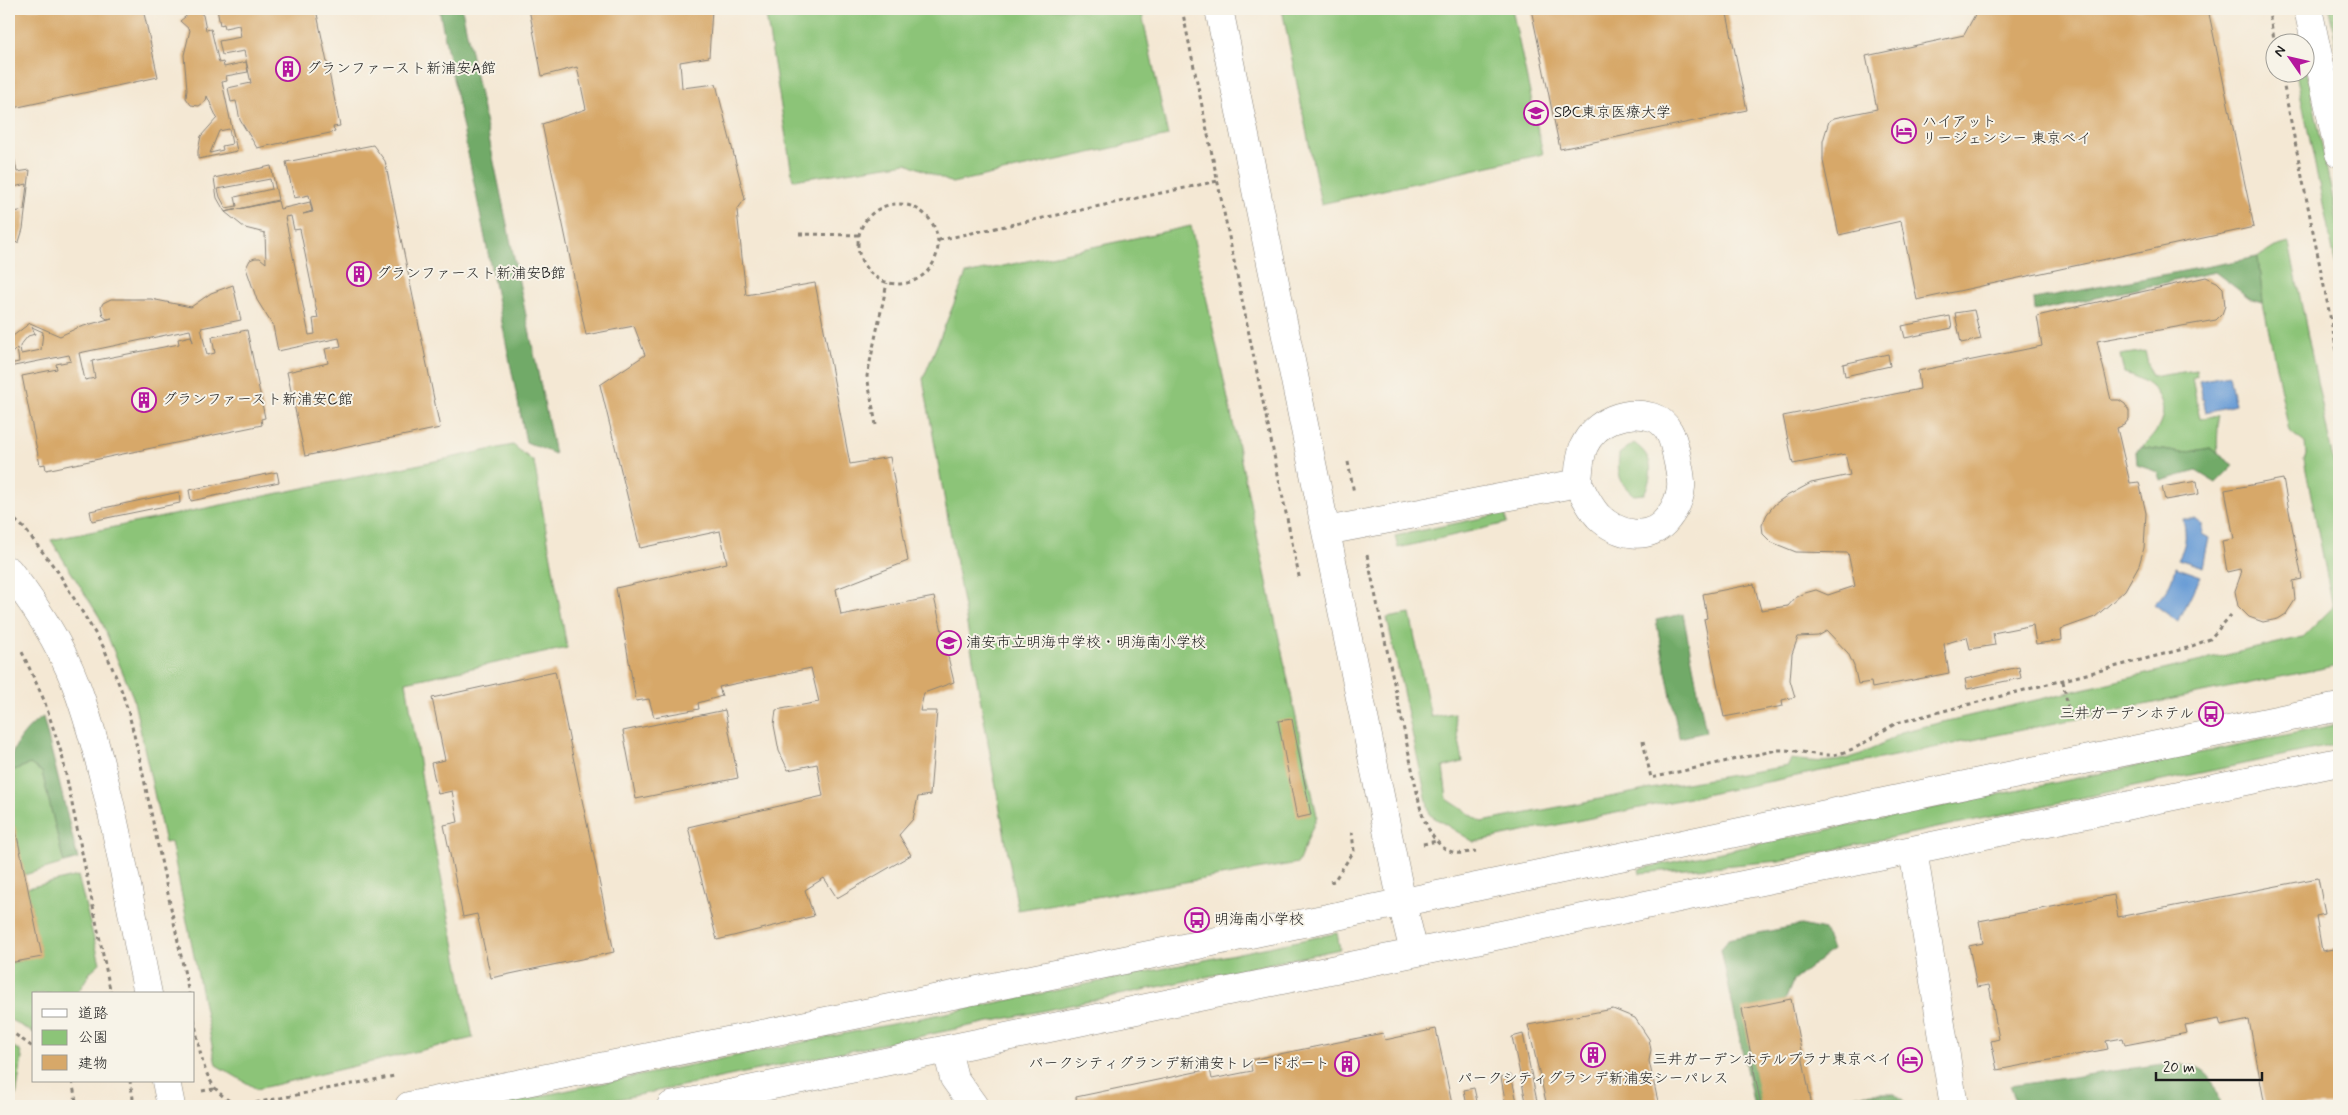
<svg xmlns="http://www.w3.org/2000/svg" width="2348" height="1115" viewBox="0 0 2348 1115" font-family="Mynerve,'Klee One',sans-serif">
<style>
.green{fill:#8cc478;stroke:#54704a}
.forest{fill:#71aa68;stroke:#466342}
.water{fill:#6b9dd6;stroke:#445c79}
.building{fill:#d7a869;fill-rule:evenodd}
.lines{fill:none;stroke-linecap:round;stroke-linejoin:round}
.minor-casing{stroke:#888278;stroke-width:29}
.path{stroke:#888278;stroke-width:3;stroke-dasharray:4 4;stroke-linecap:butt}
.minor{stroke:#fff;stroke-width:28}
.labels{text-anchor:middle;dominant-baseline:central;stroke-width:4;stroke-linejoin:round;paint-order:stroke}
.poi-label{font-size:15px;fill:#1c1c1c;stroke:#f7f3e8;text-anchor:start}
</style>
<rect width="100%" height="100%" fill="#f7f3e8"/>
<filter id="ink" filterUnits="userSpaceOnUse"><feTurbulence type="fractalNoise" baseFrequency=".02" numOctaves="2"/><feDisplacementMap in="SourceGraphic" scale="10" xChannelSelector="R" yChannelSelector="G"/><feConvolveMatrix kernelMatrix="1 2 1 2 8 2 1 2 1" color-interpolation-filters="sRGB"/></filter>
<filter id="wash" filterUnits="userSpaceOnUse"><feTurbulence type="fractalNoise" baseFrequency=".0096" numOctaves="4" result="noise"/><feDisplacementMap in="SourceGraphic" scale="20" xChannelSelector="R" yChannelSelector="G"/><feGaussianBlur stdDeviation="1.12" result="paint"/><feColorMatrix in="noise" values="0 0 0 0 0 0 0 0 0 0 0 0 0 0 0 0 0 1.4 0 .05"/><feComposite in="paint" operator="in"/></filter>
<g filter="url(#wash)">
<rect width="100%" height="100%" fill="#f4e8d4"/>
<path class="green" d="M765,9h376l27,127 -216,47 -45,-20 -114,17z
M1282,9h230l31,145 -222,50z
M2329,9h10v48z
M2306,67l33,162v52l-43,-208 10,-1z
M1191,226l126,590 -19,47 -280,47 -95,-531 43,-105z
M2289,243l50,246v176l-865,177 -44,-27 -43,-197 23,-4 21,103 23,-4 9,49 -20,5 4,32 35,23 179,-35 127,-21 3,-7c54,8 69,-3 114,-28l398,-94 30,-30 -29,-147 2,-6 -1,-11 -16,-12 -26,-128 -5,-46 17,-10z
M2145,351l6,26 45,-7 1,6 -5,2 8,41 18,-4c1,13 -2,26 0,39l-8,-6 -27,5 -41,-6c34,-29 25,-62 -18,-74l-4,-18z
M1634,443c20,14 20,30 10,51l-10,1c-15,-11 -17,-23 -15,-41z
M513,445l21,17 33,186 -161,34 17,104 50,252 -216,51 -41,-24 -45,-223 -6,1 -32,-146 -33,-79 -49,-78z
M1505,513l2,10 -109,25 -3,-12z
M2339,724v20l-560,117 -139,12 -1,-4z
M30,764l12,8 22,91 -40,12 -10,-49 -5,2v-56z
M78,876l22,87 -9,8 -14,23h-43v39l-25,-14v-54l1,-2 31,-7 -14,-68z
M1337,933l3,16 -755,157h-94z
M9,1044l11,7 2,7 -6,39 -7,4z"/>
<path class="forest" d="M439,9h23l93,445 -29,-12z
M2258,257l5,46 -11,-3 -37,-28 -180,39 -1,-12z
M2142,447l41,6 27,-5 24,17 -18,18 -20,-12 -35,10 -3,-9 -21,-7 -1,-14z
M1683,614l23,118 -27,6 -23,-118z
M43,717l35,142 -14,4 -22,-91 -12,-8 -21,8c0,-22 16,-44 34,-55z
M1801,925l23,5 8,20 -39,31 -10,25 15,83 16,13 58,-9h23l14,13h-155l-33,-156 7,-11z
M2162,1064c38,0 51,2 58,42h-202l-8,-20z"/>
<path class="water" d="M2229,375l6,30 -29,7 -7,-31z
M2183,519h12l7,5v10l7,4 -6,29 -25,-8c8,-14 9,-24 5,-40z
M2175,567l26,9 -23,46 -24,-18c12,-11 18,-21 21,-37z"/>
<g id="blocks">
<path class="building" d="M9,9h134l15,68 -149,32z
M195,9l8,6 3,15 5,-1 8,34 4,-1 1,5 22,-5 2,10 -22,4 1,5 -5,1 15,69 -39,8v-8l3,-15 16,-18 -10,-22 -1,5 -7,5 -8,-1 -5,-7 1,-9 -3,-34 6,-25 -10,-9zM229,129l3,15 -10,2 1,4 -13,3 9,-22z
M217,9h99l24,117 -7,1 2,5 -78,16 -17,-28 -4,-19 -5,1 -3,-14 23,-5 -7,-32 -22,4 -3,-14 22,-4 -2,-12 -14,3 -1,-4 -4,1z
M529,9h183l-3,48 -29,5 2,26 34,-4 29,115 -8,11 9,85 69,-12 35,181 40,-7 18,104 -72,28 5,26 93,-18 20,85 -30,11 -4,18h17l-7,84 -12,2 -5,22 -14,16 12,20 -74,43 -13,-20 -19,12 9,26 -97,24 -29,-113 135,-31 -6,-32 -29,6 -9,-19 -5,-26 2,-15 43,-8 -8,-34 -92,19 3,9 -24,7 1,6 -45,8 -5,-18 -13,2 -20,-113 111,-25 -7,-32 -80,17 -40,-163 45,-30 -11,-29 -48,9 -44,-211 44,-15 -9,-42 -35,9z
M1531,9h195l21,101 -187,39z
M1978,9h230l46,218 -337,73 -16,-79 -62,14 -16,-74v-20l6,-20 5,-3 43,-9 -11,-53 98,-21z
M9,141h2l6,31 13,-2 -7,59 -4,13 -10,2v-31l15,-3 3,-26 -18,4z
M373,145l12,16 55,267 -135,28 -18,-84 41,-9 -3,-14 16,-3 -2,-8 -61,13 -5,-25 -16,-26 -11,-32 4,-8 5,-2h5l6,5 -1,-30 -20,-5 -20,-16 53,-11 2,8 30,-7 2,9 -9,3 10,-2 -4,-17 -15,3 -8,-36zM291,216l3,14 6,-1 18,89 -5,1 2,15 -6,1 -24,-118z
M271,166l7,34 -53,12 -8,-14 -3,-20zM270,179l2,10 -37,8 2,9 -11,2 -6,-11 -2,-8z
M2206,277l11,5 6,6 2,18 -3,8 -6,6 -119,21 14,59h8l6,4 4,7v8l-5,6 -7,3 13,55 9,-1 7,31 -2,35 -5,17 -14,25 -15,14 -15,13 -34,12 1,11 -26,4 -3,-19 -40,8 2,12 -25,4 -3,-12 -23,7 5,29 -77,15 -1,-6 -13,2 -4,-18 -6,-13 -21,-22 -9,5 -20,1 -6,17 -2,26 5,17 -13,3 1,6 -59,11 -20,-98 3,-1 -4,-24 51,-10 7,26 27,-4 7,-8 10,-5 11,-3 12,5 27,-9 -7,-33 -52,-1 -25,-10 -8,-8 -1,-9 5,-11 8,-10 10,-7 26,-14 39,-8 -5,-21 -52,10 -10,-48 137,-27 -2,-18 124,-25 -5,-30z
M233,285l8,35 -40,8 6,27 8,-2 -3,-16 35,-7 18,88 -4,1 1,6 -216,45 -1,-6 -5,1 -18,-89 35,-7 -1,-5 15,-3 -2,-6 -60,12v-3l10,-2 -2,-14 -8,8v-17l21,-16 30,13 17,-8 35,-10 -5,1 -4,-3 -2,-9 2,-4 8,-4h40l40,8 20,-14zM32,327l11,5 -2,18 -20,4 -1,-8 8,-10 7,-2zM190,330l3,12 -2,-6 -13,3 1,5 -87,17 3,17 -10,2 -6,-27z
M1974,310l7,29 -20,4 -6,-30z
M1950,316l2,12 -47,10 -3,-12z
M1888,354l2,12 -45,10 -2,-12z
M277,472l2,10 -88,19 -2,-11z
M2283,479l19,100 -9,2 2,19 -9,14 -8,5 -15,3 -14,-5 -11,-11 -3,-15 6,-17 -1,-5 -13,3 -5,-31 12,-2 -9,-49z
M2197,481l2,13 -34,6 -3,-13z
M179,492l1,11 -88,18 -2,-10z
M2019,667l2,11 -54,11 -2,-10z
M555,671l59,281 -123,26 -14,-64 -14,3 -19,-92 14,-3 -6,-31 -14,3 -7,-31 14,-3 -13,-62z
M725,710l13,68 -102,21 -13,-68z
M1292,719l19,96 -14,3 -19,-97z
M15,826l27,131 -33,6v-135z
M2318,878l7,36 -9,2 6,35 17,-3v158h-74l-16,-86 -28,6 -2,-7 -34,6 2,8 -62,12 -2,-7 -17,3 2,8 -111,21 -6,-29 8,-2 -10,-54 -12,2 -8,-41 14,-3 -4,-22 135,-26 4,22z
M1791,999l21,107h-51l-19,-97z
M1613,1009l22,9 14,21 2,11 -2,11 10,45h-112l-19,-81z
M1436,1029l16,75 -9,2h-371l5,-2 -1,-7 134,-28 2,10 40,-8 -2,-11 133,-27 2,7z
M1523,1034l15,72h-11l-15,-69z
M1511,1075l7,31h-12l-5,-29z
M1474,1088l4,18h-11l-3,-16z"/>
</g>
</g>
<g filter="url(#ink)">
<use href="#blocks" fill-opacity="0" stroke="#888278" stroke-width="1"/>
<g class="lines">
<defs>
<path id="minor" d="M1219,9l183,894 12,49
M2308,9l31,144
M1326,531l252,-48c1,-12 1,-25 6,-37 12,-25 42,-37 68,-29 16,5 21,21 24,36 2,11 6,24 5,34 -1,12 -6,22 -13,31 -18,25 -51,17 -70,-2 -9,-10 -14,-21 -20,-33
M9,571c30,39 57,81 72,128 32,95 47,197 67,295
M1913,850l41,256
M947,1050l7,28 20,28
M166,1081l5,25
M409,1106l784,-160 1146,-239
M671,1106l1668,-344"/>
</defs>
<use href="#minor" class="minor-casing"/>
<path class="path" d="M1182,9l118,572
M2268,9l8,39
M2281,72l58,289
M858 244a40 40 0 1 1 80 0a40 40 0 1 1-80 0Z
M799,234l60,1
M939,240l279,-59
M876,425l-9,-49 20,-93
M1348,462l6,31
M9,515l15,13 34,44 46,76 17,41 8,25 11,46 49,234
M1367,555l54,256c6,17 15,38 35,42 6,1 14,-1 20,-2
M22,652l22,48 18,55 49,239
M2063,681l6,33 22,-4 2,15
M1643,741l8,37 126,-28c19,-1 36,6 54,5 27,-3 43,-21 66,-32l290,-75 23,-9 21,-24
M1423,844l14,-3
M1330,882l4,-1 20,-30 -2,-19
M194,1019c7,35 8,71 45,87l155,-30
M9,1030l25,18
M72,1081l5,25
M202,1091l12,-2
M128,1106l5,-8 -3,-17"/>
<use href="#minor" class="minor"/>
</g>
</g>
<defs>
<symbol id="building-ring" viewBox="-11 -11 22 22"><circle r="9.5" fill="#f7f3e8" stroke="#b5179e" stroke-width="1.5"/><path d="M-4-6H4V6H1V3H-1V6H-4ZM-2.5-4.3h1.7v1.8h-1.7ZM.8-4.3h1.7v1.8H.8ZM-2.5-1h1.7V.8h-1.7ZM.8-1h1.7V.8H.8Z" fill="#b5179e"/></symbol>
<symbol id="university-ring" viewBox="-11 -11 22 22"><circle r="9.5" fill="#f7f3e8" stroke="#b5179e" stroke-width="1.5"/><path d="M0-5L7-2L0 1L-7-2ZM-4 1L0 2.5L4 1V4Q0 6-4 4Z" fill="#b5179e"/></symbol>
<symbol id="hotel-ring" viewBox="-11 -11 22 22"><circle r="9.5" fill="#f7f3e8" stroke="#b5179e" stroke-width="1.5"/><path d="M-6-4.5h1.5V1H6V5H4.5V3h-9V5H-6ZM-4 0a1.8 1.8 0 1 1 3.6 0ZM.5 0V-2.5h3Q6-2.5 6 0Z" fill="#b5179e"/></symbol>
<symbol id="school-ring" viewBox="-11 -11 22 22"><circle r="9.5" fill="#f7f3e8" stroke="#b5179e" stroke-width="1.5"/><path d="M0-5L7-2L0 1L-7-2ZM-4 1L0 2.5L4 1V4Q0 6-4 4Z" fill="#b5179e"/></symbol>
<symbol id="bus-ring" viewBox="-11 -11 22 22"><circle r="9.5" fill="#f7f3e8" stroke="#b5179e" stroke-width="1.5"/><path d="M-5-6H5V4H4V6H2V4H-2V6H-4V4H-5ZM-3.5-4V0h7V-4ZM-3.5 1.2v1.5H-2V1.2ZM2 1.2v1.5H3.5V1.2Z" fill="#b5179e"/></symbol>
</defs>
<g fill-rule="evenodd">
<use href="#building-ring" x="274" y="55" width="28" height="28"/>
<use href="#university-ring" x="1522" y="99" width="28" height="28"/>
<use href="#hotel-ring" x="1890" y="117" width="28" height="28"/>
<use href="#building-ring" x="345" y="260" width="28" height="28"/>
<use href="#building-ring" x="130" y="386" width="28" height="28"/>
<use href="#school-ring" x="935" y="629" width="28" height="28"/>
<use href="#bus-ring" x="2197" y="700" width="28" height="28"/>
<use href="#bus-ring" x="1183" y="906" width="28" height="28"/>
<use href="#building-ring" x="1579" y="1041" width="28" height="28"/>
<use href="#hotel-ring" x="1896" y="1046" width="28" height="28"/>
<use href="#building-ring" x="1333" y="1050" width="28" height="28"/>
</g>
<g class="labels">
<g class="poi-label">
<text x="306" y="69">グランファースト新浦安A館</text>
<text x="1554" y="113">SBC東京医療大学</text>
<text x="1922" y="122">ハイアット<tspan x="1922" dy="17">リージェンシー 東京ベイ</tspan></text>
<text x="376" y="274">グランファースト新浦安B館</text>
<text x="162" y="400">グランファースト新浦安C館</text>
<text x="966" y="643">浦安市立明海中学校・明海南小学校</text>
<text x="2194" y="714" text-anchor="end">三井ガーデンホテル</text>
<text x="1214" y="920">明海南小学校</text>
<text x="1892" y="1060" text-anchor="end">三井ガーデンホテルプラナ東京ベイ</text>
<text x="1330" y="1064" text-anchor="end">パークシティグランデ新浦安トレードポート</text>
<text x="1593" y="1079" text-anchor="middle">パークシティグランデ新浦安シーパレス</text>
</g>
</g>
<rect width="2348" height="1115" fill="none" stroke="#f7f3e8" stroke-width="30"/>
<rect x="32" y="992" width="162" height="90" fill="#f7f3e8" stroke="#9f9d96"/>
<rect x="42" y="1009" width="25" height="8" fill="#ffffff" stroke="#9f9d96"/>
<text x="78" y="1018" font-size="15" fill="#1c1c1c">道路</text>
<rect x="42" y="1030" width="25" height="15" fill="#8cc478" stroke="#9f9d96"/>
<text x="78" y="1042" font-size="15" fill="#1c1c1c">公園</text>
<rect x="42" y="1055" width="25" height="15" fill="#d7a869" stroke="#9f9d96"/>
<text x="78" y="1068" font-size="15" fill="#1c1c1c">建物</text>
<g transform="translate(2290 58) rotate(304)"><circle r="24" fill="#f7f3e8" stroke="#9f9d96"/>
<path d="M0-4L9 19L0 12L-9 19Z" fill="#b5179e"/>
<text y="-8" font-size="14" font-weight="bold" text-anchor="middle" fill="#1c1c1c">N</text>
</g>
<path d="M2156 1072v8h106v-8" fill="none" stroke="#1c1c1c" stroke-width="2.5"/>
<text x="2163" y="1072" font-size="15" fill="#1c1c1c" stroke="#f7f3e8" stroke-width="4" paint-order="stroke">20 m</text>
</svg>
